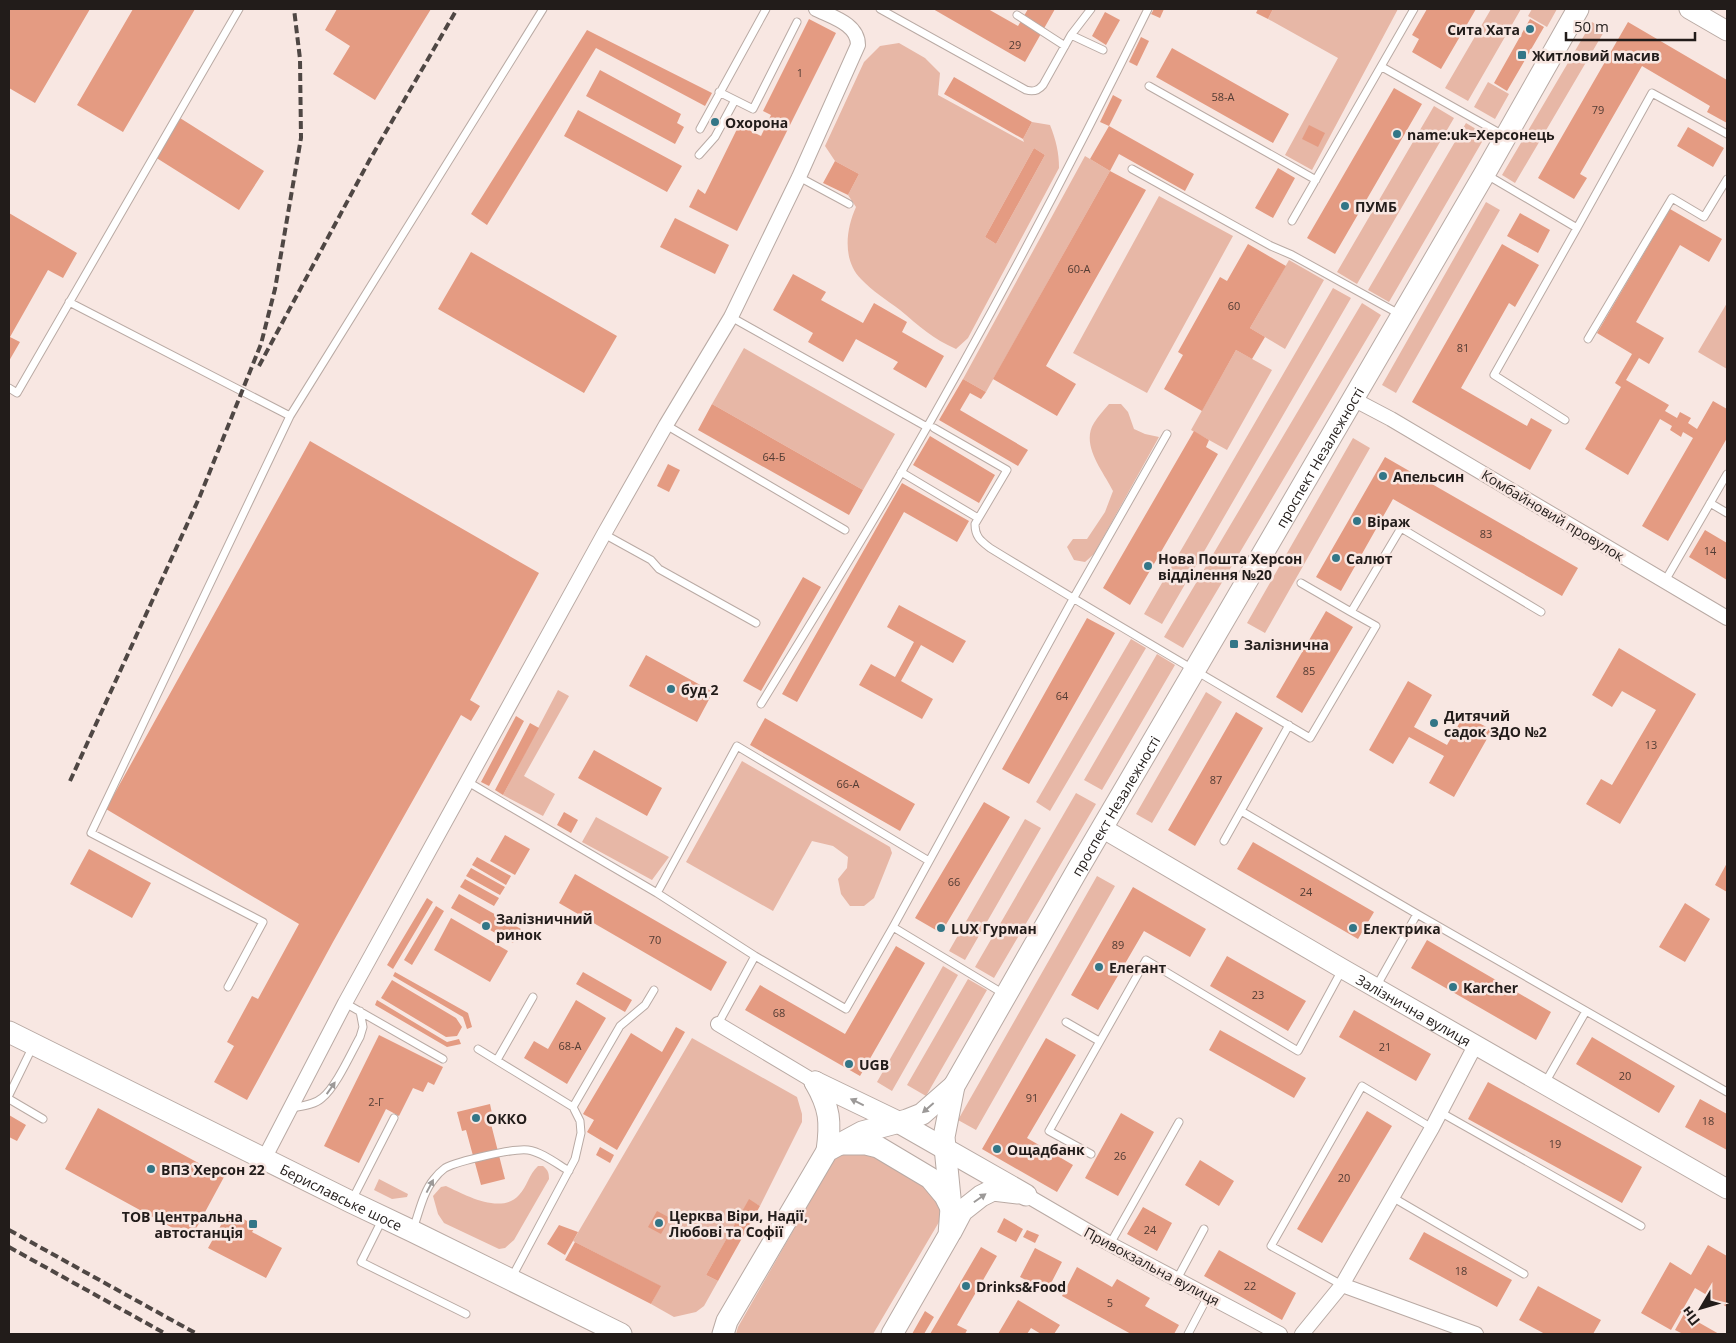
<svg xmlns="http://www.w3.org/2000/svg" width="1736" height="1343" viewBox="0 0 1736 1343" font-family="'Open Sans',sans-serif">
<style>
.green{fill:#e7b7a6;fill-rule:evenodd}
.building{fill:#e49b82}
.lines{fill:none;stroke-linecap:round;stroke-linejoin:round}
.lane-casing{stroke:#b9aaa4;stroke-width:9}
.street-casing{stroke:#b9aaa4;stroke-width:16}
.secondary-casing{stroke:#b9aaa4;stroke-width:21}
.primary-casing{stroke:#b9aaa4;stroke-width:23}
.lane{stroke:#fff;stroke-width:7}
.street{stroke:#fff;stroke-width:14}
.secondary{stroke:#fff;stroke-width:19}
.primary{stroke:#fff;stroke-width:21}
.rail{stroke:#4f4744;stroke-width:4;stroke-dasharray:8 4;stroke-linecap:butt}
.oneway{fill:#9c9998}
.poi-dot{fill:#337687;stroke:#f8e7e2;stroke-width:2}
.labels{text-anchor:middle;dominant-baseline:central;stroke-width:5;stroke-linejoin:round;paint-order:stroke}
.number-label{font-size:11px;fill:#523c34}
.poi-label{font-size:14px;font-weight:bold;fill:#221c1a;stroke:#f8e7e2;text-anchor:start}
.street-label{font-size:14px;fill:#221c1a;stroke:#f8e7e2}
</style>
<rect width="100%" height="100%" fill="#f8e7e2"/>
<path class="green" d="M1273,9h125l-86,161 -27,-15 53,-97 -70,-39z
M1491,9h30l-53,92 -23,-13z
M1532,9h25l-10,18 -19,-11z
M1592,22l13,8 -90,153 -13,-8z
M899,43l26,15 15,15 -2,22 86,47 -1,-3 9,-17 18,3c6,15 9,28 9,43l-91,170 -12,11c-23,-10 -37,-23 -56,-39 -13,-10 -28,-19 -39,-31 -19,-19 -15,-50 -5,-72l-8,-12 11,-21 -24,-13 -10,-15 39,-84 16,-16zM1034,148l11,7 -49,89 -11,-7z
M1488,82l21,12 -14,25 -21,-12z
M1434,106l20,12 -97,166 -20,-12z
M1466,123l20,12 -97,167 -21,-12z
M1085,156l25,15 -124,221 -23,-13z
M1159,196l74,40 -86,157 -74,-40z
M1486,202l14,8 -104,183 -14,-8z
M1289,260l35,20 -39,69 -35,-21z
M1333,288l18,10 -189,326 -18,-10z
M1362,303l19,12 -198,333 -19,-11z
M1727,303v66l-29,-17z
M744,348l151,86 -32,56 -151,-86z
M1236,350l36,20 -45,80 -36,-20z
M1109,404h12l7,8 6,17 11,5 14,3 -65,117 -9,8 -11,-2 -7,-13 6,-8h14l18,-27 8,-21c-9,-19 -33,-46 -19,-68 4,-7 10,-13 15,-19z
M1353,438l17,10 -105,185 -18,-10z
M1131,639l15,9 -96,163 -14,-9z
M1157,654l18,11 -73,125 -18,-10z
M558,690l11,6 -45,80 31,18 -12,22 -40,-21z
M1206,692l16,10 -70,121 -16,-9z
M742,761l148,86 2,6 -18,45 -10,8h-14l-9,-12 -3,-15 9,-11 1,-11 -15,-11 -21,-5 -39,70 -87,-49z
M1076,793l20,11 -102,174 -19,-11z
M596,817l73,40 -17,23 -70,-38z
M1025,819l16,9 -76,132 -16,-9z
M1097,876l18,10 -139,244 -18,-10z
M943,966l15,9 -66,116 -15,-9z
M968,979l19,11 -61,106 -19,-11z
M692,1038l105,59 5,17v8l-42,84 -11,-6 -43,75 12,6 -14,25 -8,6 -22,5 -23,-13 9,-18 -87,-45z
M870,1153c21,12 59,27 69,50 3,6 1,13 0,19l-66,112h-137l2,-7 95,-166 8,-7z
M538,1166h5c5,4 6,7 6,13l-35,61 -9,8 -6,1 -55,-26 -6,-9 -5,-18 8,-9 5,-1c19,9 55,29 73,9 8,-8 10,-21 19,-29z
M379,1179l29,15 -1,3 -15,2 -18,-9z"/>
<path class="building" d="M9,9h81l-55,94 -26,-15z
M133,9h62l-72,123 -46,-27z
M337,9h94l-56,91 -42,-26 17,-28 -25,-16z
M933,9h55l30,17 10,-17h27l-30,53z
M1154,9h10l-4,9 -9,-4z
M1258,9h15l-5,10 -12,-6z
M1427,9l9,1 1,-1h39l-35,60 -29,-17 7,-13 -7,-4z
M1105,12l15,8 -14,25 -14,-9z
M809,19l27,14 -99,198 -48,-24 9,-18 7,5 34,-69 22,11 10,-21 -8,-4z
M1530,19l14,8 -37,64 -13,-8z
M1628,22l99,58v43l-20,-11 3,-6 -68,-40 -62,108 7,4 -13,21 -36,-21z
M587,30l125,63 -7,13 -109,-58 -109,177 -16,-11z
M1141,37l8,4 -12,25 -8,-4z
M1172,48l117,66 -16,29 -117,-66z
M600,70l81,44 -4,9 7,4 -9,17 -89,-48z
M954,77l78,45 -9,17 -79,-45z
M1394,88l28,16 -87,150 -28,-16z
M1113,95l9,5 -13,26 -9,-4z
M578,110l104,56 -15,26 -103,-56z
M180,118l84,53 -25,39 -84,-53z
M1309,125l16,8 -7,14 -16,-8z
M1109,126l85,48 -9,17 -66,-37 -9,17 -20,-12z
M1688,127l36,21 -11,19 -36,-21z
M1034,148l11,7 -49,89 -11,-7z
M835,161l24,13 -11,21 -25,-12z
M1278,168l17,10 -22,40 -18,-10z
M1110,171l36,19 -100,176 30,18 -19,32 -64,-37z
M1670,209l52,30 -13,23 -29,-17 -44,77 28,16 -15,26 -10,-6 -13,22 43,25 -4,6 12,7 3,-6 11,6 -3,5 9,6 16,-28 14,8v29l-59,103 -26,-15 51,-88 -10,-6 -2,5 -11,-7 2,-4 -12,-7 -32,56 -43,-26 36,-62 -6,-4 17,-29 -35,-21z
M9,213l68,40 -14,25 -15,-8 -38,67 10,5 -11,19z
M1520,213l30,17 -12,23 -31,-17z
M675,218l54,27 -14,29 -55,-27z
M1248,244l38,22 -36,62 15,9 -13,22 -16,-9 -34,61 -38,-22 19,-34 -5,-3 42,-75 7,4z
M1502,244l37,21 -24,42 -6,-4 -48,85 66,38 4,-8 21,12 -22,40 -118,-68z
M471,252l146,84 -33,57 -146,-84z
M793,274l33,18 -5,8 42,23 11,-20 33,19 -5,10 42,24 -18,32 -33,-19 5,-7 -42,-23 -13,23 -35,-20 5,-9 -40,-23z
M963,379l23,13 -5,7 -11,-6 -10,17 68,40 -10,16 -79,-46z
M712,404l151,86 -14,25 -151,-85z
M1194,431l15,9 -3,7 12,7 -88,151 -27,-17z
M930,436l65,39 -16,28 -66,-38z
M310,441l229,132 -69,127 10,6 -9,15 -10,-6 -128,227 -86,158 -33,-18 20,-36 -7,-4 25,-46 6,3 41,-75 -193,-115z
M1385,457l193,111 -16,28 -169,-97 -52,92 -25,-14z
M668,464l12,6 -11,22 -12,-6z
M902,483l67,38 -12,21 -53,-30 -107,190 -15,-8z
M1705,530l22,13v37l-38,-23z
M803,577l18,10 -60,104 -18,-10z
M899,605l67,36 -13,22 -32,-18 -20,36 32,18 -11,20 -63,-34 12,-21 24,13 19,-35 -27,-15z
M1326,611l27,16 -51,86 -26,-16z
M1087,618l28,15 -86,151 -27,-15z
M1619,648l77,46 -76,130 -34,-20 15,-25 11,6 44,-75 -34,-19 -10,16 -20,-12z
M646,655l67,37 -16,30 -68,-36z
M1408,681l24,14 -18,32 33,18 17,-30 28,15 -38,67 -25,-14 15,-27 -35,-19 -16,27 -24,-14z
M1236,712l27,16 -68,118 -27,-16z
M516,716l8,5 -35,65 -8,-4z
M765,718l150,86 -15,27 -150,-86z
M530,723l9,5 -36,67 -8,-5z
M594,750l68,38 -15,28 -69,-38z
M984,802l26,15 -69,116 -26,-15z
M564,812l14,8 -7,13 -14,-8z
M505,835l25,14 -15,26 -25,-14z
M1253,842l121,70 -16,27 -121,-70z
M89,849l62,34 -19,35 -62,-34z
M477,857l34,19 -5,9 -34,-20z
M1727,863v29l-12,-7z
M471,868l34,19 -5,8 -34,-19z
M575,874l152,88 -16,29 -152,-88z
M465,879l34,19 -5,8 -34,-19z
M1133,887l73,42 -16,28 -46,-26 -46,79 -27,-15z
M459,894l62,35 -8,14 -62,-35z
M427,898l6,4 -40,67 -6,-4z
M1685,903l25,16 -25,43 -26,-15z
M436,906l8,5 -32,54 -8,-5z
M451,918l57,33 -18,31 -56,-32z
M1427,940l124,72 -15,28 -125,-72z
M896,946l29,17 -65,113 -115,-66 15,-25 85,49z
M1227,956l79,45 -18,30 -78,-45z
M395,972l73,41 4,14 -5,2 -4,-12 -70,-41z
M583,972l49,28 -7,12 -49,-28z
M392,980l64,38 6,9 -5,9 -11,1 -65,-39z
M377,1000l70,42 12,-3 2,5 -14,3 -72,-42z
M576,1000l30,18 -39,66 -43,-26 10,-17 14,8z
M1354,1010l77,44 -15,27 -77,-44z
M676,1027l9,5 -68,118 -30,-18 7,-12 -11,-6 48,-81 31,19z
M1220,1030l86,48 -12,20 -85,-48z
M379,1035l64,32 -9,18 -6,-3 -5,10 -10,-4 -14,28 -13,-7 -27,54 -35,-17z
M1592,1037l83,49 -16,27 -83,-49z
M1046,1038l30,17 -49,83 46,27 -16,27 -75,-43z
M1488,1082l154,85 -20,36 -154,-84z
M1700,1099l27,15v36l-42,-23z
M490,1104l4,19 -3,1 14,55 -24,6 -15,-55 -4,1 -5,-19z
M98,1108l126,69 -33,61 -126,-69z
M1367,1111l25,15 -70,117 -25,-14z
M1121,1113l33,19 -36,64 -33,-18z
M9,1115l17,10 -9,16 -8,-4z
M600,1147l14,8 -4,8 -14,-8z
M1200,1160l34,21 -15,25 -34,-21z
M749,1199l11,7 -42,75 -12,-6z
M1143,1207l29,16 -15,28 -30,-17z
M229,1211l27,15 -4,6 30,16 -16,30 -58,-30z
M657,1211l13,7 -9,16 -13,-7z
M1004,1218l19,11 -7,13 -19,-10z
M559,1225l19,7 -13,23 -18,-11z
M1027,1230l12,5 -4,8 -12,-6z
M1424,1232l88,48 -15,27 -88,-48z
M575,1242l86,44 -10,18 -86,-44z
M1708,1245l19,11v51l-32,-19 -24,42 -30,-17 29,-51 21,13z
M981,1247l16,9 -40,69 10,5 -2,4h-35z
M1035,1248l27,14 -15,29 -27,-14z
M1219,1250l77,43 -14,27 -78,-44z
M1077,1267l35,20 5,-8 33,19 -5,8 34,19 -5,9h-43l-69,-38z
M1538,1286l63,34 -8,14h-48l-26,-14z
M1018,1300l42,25 -6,9h-13l-10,-6 -4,6h-29z
M925,1311l9,6 -10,17h-12z
M1684,1314l35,20h-36l-8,-4z"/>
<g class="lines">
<defs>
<path id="lane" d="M880,9l146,81c7,2 12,1 17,-5l28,-50 20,-26
M1017,15l48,31
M1071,35l32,15
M1382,67l121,68
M1149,86l167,94
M719,92l34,17 44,-87
M700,129l66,-120
M699,155l16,-18 20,-37
M1132,169l139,77 21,9 109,60
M1487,175l90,53 -83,147 71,45
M799,177l50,27
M1292,221l122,-212
M1577,228l75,-135 75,41
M69,302l221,114 253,-407
M731,317l196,110
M1588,339l84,-141 32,19 23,-38
M9,388l8,5 222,-384
M666,425l179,105
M934,428l73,42 -32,54c0,13 6,17 15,24 106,65 213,127 320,190l66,-112 -25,-14 50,-84 140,84
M901,472l77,46
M1710,503l17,10
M604,534l47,26 8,9 97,54
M1665,581l62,-107
M1301,583l50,29
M761,704c47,-77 96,-154 141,-233 87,-151 169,-305 246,-462
M468,782l189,111 98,63 91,53 47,-82 180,-328 94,-165
M1241,811l176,103 310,178
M1224,841l65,-116
M657,893l80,-147 192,115
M893,927l111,67
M228,987l35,-65 -172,-89 199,-417
M1376,987l41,-73
M345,1003l98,56
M1066,1022l33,19
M718,1024l37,-68
M478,1049l95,58 7,14 1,12 -6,26 -63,118
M497,1060l36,-63
M1545,1083l41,-72
M9,1095l24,-49
M9,1099l34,20
M573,1107l47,-81 25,-21 9,-15
M292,1108c10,-2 22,-3 30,-10 14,-11 29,-45 38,-61l3,-10 -3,-16
M1440,1112l201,114
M1091,1154l-42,-23 97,-171 152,91 44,-81
M1392,1197l132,77
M352,1200l42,-82
M382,1220l-21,42 105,52
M413,1229c6,-16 10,-37 21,-50 3,-4 7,-8 11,-11 13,-7 69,-20 83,-18 14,2 29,14 41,21
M1110,1244l69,-122
M1177,1279l27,-50
M1342,1285l-71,-39 91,-160 70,42
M1188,1334l20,-38"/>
<path id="street" d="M1353,399l38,20 336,199
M718,1024l97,58
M264,1159l81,-156 259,-469 62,-109 65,-108 68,-140 59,-132c0,-21 -26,-28 -42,-36
M1026,1195l84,49 170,90
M1342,1285l134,49
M1302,1334l40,-49 90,-157 44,-84"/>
<g id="secondary">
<path d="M1689,9l38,22"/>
<path id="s1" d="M1102,828l241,141 384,220"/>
</g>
<g id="primary">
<path id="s2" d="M9,1032l342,170 61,29 209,103"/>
<path d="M815,1082l83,40 128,73"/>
<path d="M815,1082c15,26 16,40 12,69"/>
<path d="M842,1144h24l12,3 52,31 15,18 5,10"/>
<path d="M951,1232l11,-21 19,-15 12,-6 25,3"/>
<path d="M723,1334l4,-13 100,-170 35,-19 45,-12 15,-6 32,-28"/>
<path id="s3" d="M892,1334l57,-99 2,-27 -7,-71 10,-51 124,-217 139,-237 268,-459 93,-164"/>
</g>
</defs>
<use href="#lane" class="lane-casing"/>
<use href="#street" class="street-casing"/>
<use href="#secondary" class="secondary-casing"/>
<use href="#primary" class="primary-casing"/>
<use href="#lane" class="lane"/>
<use href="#street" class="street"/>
<use href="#secondary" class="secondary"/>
<use href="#primary" class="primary"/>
<path class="rail" d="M259,366l110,-205 88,-152
M70,781l130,-285 61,-152 14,-55 26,-151 -1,-79 -6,-50
M9,1230l188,104
M9,1247l157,87"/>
</g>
<defs><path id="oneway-solid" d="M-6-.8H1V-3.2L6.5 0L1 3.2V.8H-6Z" transform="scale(1.25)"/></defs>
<g class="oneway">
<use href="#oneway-solid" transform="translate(331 1088) rotate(-55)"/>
<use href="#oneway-solid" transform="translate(857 1102) rotate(-154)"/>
<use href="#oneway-solid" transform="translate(928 1108) rotate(139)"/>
<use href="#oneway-solid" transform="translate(430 1186) rotate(-62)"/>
<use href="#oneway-solid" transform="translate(980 1198) rotate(-35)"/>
</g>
<g class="poi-dot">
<circle cx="1530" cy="29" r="5"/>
<rect x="1517" y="50" width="10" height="10" rx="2.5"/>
<circle cx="715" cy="122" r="5"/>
<circle cx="1397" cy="134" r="5"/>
<circle cx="1345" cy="206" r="5"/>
<circle cx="1383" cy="476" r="5"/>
<circle cx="1357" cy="521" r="5"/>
<circle cx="1336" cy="558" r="5"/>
<circle cx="1148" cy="566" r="5"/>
<rect x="1229" y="639" width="10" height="10" rx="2.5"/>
<circle cx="671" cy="689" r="5"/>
<circle cx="1434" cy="723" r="5"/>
<circle cx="486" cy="926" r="5"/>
<circle cx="941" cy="928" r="5"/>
<circle cx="1353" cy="928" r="5"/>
<circle cx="1099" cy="967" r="5"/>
<circle cx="1453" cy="987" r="5"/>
<circle cx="849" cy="1064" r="5"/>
<circle cx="476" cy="1118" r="5"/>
<circle cx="997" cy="1149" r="5"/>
<circle cx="151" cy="1169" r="5"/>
<circle cx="659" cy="1223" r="5"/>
<rect x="248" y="1219" width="10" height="10" rx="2.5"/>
<circle cx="966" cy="1286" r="5"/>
</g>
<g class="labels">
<g class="number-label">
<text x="1015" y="44">29</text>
<text x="800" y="72">1</text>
<text x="1223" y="96">58-А</text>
<text x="1598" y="109">79</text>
<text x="1079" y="268">60-А</text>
<text x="1234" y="305">60</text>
<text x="1463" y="347">81</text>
<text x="774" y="456">64-Б</text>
<text x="1486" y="533">83</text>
<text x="1710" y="550">14</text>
<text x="1309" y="670">85</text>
<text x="1062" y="695">64</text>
<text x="1651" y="744">13</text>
<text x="1216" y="779">87</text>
<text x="848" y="783">66-А</text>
<text x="954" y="881">66</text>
<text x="1306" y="891">24</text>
<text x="655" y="939">70</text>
<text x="1118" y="944">89</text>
<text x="1258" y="994">23</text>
<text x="779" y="1012">68</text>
<text x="570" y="1045">68-А</text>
<text x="1385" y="1046">21</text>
<text x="1625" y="1075">20</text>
<text x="1032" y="1097">91</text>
<text x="376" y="1101">2-Г</text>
<text x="1708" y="1120">18</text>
<text x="1555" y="1143">19</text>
<text x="1120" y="1155">26</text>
<text x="1344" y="1177">20</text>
<text x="1150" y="1229">24</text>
<text x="1461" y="1270">18</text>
<text x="1250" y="1285">22</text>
<text x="1110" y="1302">5</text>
</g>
<g class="poi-label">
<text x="1520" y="29" text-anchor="end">Сита Хата</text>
<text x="1532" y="55">Житловий масив</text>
<text x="725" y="122">Охорона</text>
<text x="1407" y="134">name:uk=Херсонець</text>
<text x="1355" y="206">ПУМБ</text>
<text x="1393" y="476">Апельсин</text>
<text x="1367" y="521">Віраж</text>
<text x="1158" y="558">Нова Пошта Херсон<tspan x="1158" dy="16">відділення №20</tspan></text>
<text x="1346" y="558">Салют</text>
<text x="1244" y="644">Залізнична</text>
<text x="681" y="689">буд 2</text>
<text x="1444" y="715">Дитячий<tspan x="1444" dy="16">садок ЗДО №2</tspan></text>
<text x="496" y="918">Залізничний<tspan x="496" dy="16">ринок</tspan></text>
<text x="951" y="928">LUX Гурман</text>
<text x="1363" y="928">Електрика</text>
<text x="1109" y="967">Елегант</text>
<text x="1463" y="987">Karcher</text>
<text x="859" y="1064">UGB</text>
<text x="486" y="1118">ОККО</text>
<text x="1007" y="1149">Ощадбанк</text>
<text x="161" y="1169">ВПЗ Херсон 22</text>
<text x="669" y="1215">Церква Віри, Надії,<tspan x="669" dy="16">Любові та Софії</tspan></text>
<text x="243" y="1216" text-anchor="end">ТОВ Центральна<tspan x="243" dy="16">автостанція</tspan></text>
<text x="976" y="1286">Drinks&amp;Food</text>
</g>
<g class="street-label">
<text stroke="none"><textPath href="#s3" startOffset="992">проспект Незалежності</textPath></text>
<text transform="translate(1553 515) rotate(31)">Комбайновий провулок</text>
<text stroke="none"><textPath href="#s3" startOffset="588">проспект Незалежності</textPath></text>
<text stroke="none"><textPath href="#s1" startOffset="361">Залізнична вулиця</textPath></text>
<text stroke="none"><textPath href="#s2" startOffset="371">Бериславське шосе</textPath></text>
<text transform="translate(1152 1266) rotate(28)">Привокзальна вулиця</text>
</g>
</g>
<rect width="1736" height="1343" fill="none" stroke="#221c1a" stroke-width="20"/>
<g transform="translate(1701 1308) rotate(232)" stroke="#f8e7e2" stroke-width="4" paint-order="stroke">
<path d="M0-4L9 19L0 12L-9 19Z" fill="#221c1a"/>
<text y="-8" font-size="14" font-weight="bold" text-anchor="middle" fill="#221c1a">Пн</text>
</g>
<path d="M1566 32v8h129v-8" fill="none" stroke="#221c1a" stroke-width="2.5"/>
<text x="1574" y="32" font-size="15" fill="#221c1a" stroke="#f8e7e2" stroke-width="4" paint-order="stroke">50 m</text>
</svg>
